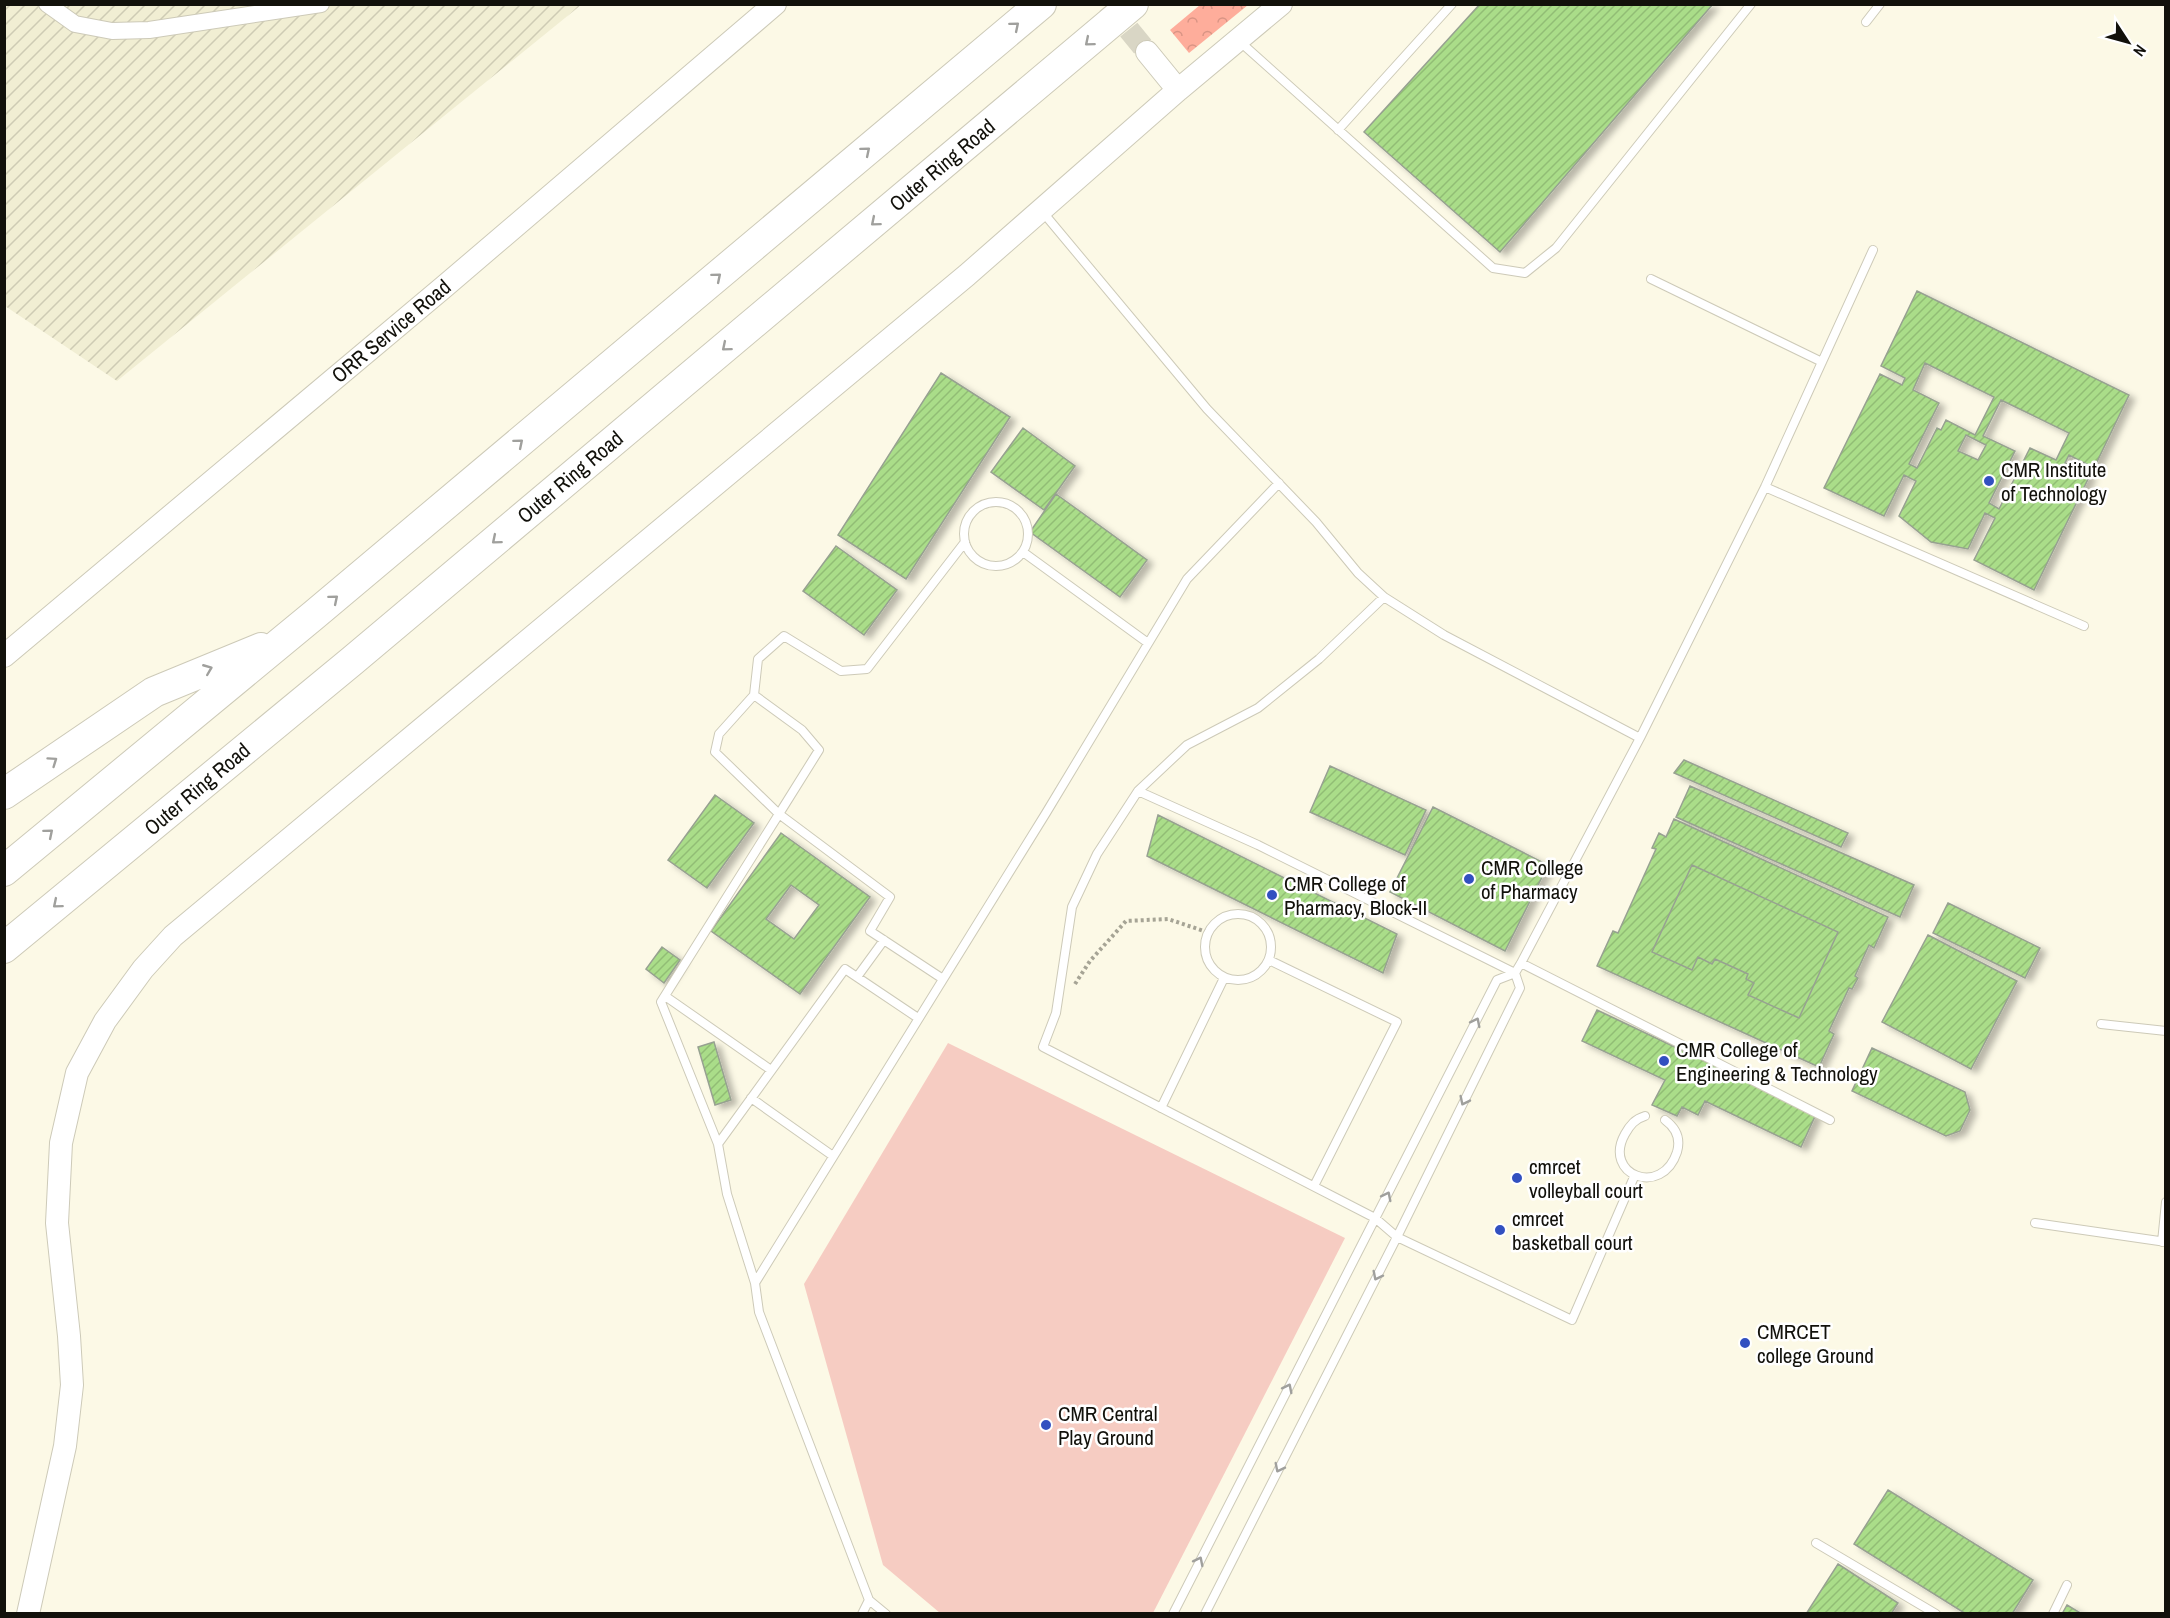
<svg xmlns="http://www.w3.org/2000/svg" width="2170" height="1618" viewBox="0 0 2170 1618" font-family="'Archivo Narrow',sans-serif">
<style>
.industrial{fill:url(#industrial-furrows)}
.forest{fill:url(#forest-crowns)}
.pitch{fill:#f6ccc2}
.building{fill:url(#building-hatch);stroke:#97a191;stroke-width:1.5;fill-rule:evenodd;filter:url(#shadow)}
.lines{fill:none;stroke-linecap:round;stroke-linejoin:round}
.secondary-tunnel{stroke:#d9d6c5;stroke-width:22;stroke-dasharray:22 11;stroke-linecap:butt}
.lane-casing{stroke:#cdcab8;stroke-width:10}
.street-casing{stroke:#cdcab8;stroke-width:18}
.secondary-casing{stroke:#cdcab8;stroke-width:24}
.highway-casing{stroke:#cdcab8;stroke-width:32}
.path{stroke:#a6a495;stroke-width:4;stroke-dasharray:3 3;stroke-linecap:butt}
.lane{stroke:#fff;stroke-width:8}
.street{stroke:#fff;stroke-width:16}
.secondary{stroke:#fff;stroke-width:22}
.highway{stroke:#fff;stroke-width:30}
.oneway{stroke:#a0a09d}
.poi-dot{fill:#3250c0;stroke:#fff;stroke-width:2}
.labels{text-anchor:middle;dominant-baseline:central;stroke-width:5;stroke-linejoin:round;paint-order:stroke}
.street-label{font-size:21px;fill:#12110b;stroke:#fff}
.poi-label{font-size:21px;fill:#12110b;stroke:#fff;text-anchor:start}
</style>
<defs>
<pattern id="industrial-furrows" width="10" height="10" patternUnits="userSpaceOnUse" patternTransform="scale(1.5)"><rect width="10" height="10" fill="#f1eed3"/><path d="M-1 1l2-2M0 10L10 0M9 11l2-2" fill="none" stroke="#cecbb4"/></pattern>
<pattern id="forest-crowns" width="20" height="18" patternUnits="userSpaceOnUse" patternTransform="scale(1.5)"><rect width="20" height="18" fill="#fead9b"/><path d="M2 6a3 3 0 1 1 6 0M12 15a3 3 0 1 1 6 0" fill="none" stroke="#d99484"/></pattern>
<pattern id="building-hatch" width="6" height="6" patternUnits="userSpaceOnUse" patternTransform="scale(1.5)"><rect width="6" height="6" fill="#aadd89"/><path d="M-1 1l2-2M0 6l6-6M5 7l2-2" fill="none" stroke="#91bd75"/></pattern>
<filter id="shadow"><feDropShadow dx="6" dy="4" stdDeviation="3" flood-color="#0004"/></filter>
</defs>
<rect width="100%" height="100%" fill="#fcf9e6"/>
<path class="industrial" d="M4,5h577l-464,376 -112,-75z"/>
<path class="forest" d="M1200,5h48l-59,48 -19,-23z"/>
<path class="pitch" d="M948,1043l397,195 -192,375h-213l-57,-48 -79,-281z"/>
<path class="building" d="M1480,4h233l-213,248 -136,-120z
M1917,291l212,104 -35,73 -25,-13 -4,8 25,12 -56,115 -60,-30 21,-42 -10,-5 -17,36 -37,-7 -32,-26 17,-35 -12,-6 -20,41 -60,-28 56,-114 22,11 3,-7 -24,-12zM1925,363l69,34 -19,38 -29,-15 -5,10 -4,-2 -20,40 -8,-4 30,-61 -26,-13zM2001,400l68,33 -13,27 -26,-12 -31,61 -10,-6 26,-52 -32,-15zM1966,435l20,10 -8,15 -20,-9z
M941,373l69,44 -104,162 -68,-44z
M1023,428l52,38 -31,44 -53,-38z
M1056,494l91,66 -27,37 -90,-65z
M836,546l61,44 -33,45 -61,-44z
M1684,760l164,73 -7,14 -167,-74z
M1330,766l96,44 -21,45 -95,-43z
M1690,786l224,99 -14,32 -224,-100z
M715,795l39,28 -47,65 -39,-28z
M1433,807l115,58 -43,86 -115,-59z
M1158,815l239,119 -14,39 -236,-117z
M1674,819l214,98 -14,31 -5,-3 -14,31 3,2 -6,11 -3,-1 -20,43 5,3 -15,33 -222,-101 16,-35 5,2 38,-84 -4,-1 7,-15 7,4zM1692,865l146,67 -39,86 -51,-23 6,-12 -8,-4 2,-5 -33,-15 -3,5 -14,-7 -6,13 -40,-18z
M781,833l89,64 -70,97 -89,-63zM791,885l28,20 -25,34 -28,-20z
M1692,865l146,67 -39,86 -51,-23 6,-12 -8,-4 2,-5 -33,-15 -3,5 -14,-7 -6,13 -40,-18z
M1948,903l92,45 -15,30 -92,-45z
M1928,935l89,46 -46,88 -89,-47z
M662,947l18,13 -16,23 -18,-14z
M1597,1010l219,104 -15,33 -96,-46 -7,14 -16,-8 -5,9 -25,-11 13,-25 -83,-39z
M714,1042l17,58 -16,5 -17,-58z
M1872,1048l93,44 5,18 -10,21 -14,5 -94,-45z
M1888,1490l145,90 -21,34h-46l-112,-70z
M1838,1564l60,39 -7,11h-85z
M2067,1605l15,9h-20z"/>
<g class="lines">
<path class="secondary-tunnel" d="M1108,4l39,48"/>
<defs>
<path id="lane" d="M1866,22l14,-18
M1238,40l255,228 32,5 31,-25 195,-244
M1338,130l114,-126
M1041,210l166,199 109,113 42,51 26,24 60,38 196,103
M1651,279l171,83
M1765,487l319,139
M964 534a32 32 0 1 1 64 0a32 32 0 1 1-64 0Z
M1023,552l125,91
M1384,597l-65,62 -61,49 -71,37 -49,46 -41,63 -25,53 -16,106 -13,34 332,171 22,19 175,83 62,-143
M754,695l-35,39 -4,18 64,62 -118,188 57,142 9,50 28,89
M1138,791l120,54 257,128 5,15 -123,249 -192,377
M1205 947a33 33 0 1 1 66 0a33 33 0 1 1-66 0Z
M1269,960l128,62 -83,164
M1521,963l309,157
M857,977l27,-37
M943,979l-73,-48 20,-34 -111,-83 40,-64 -17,-20 -48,-35 4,-36 26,-23 57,35 26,-2 98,-127
M665,996l106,74
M2101,1024l65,7
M751,1098l82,58
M1161,1108l63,-130
M1645,1116c-10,3 -15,9 -20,18 -23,41 37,64 52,18 4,-14 -1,-24 -12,-32
M718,1144l127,-175 73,49
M2035,1223l131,19
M2162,1242l4,-40
M1816,1543l120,71
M869,1600l-110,-288 -4,-29 291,-470 141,-234 92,-96
M862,1614l7,-14 17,14
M1173,1614l324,-634 18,-7 6,-10 119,-225 125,-251 108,-237
M2053,1614l14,-29"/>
<path id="street" d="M47,4l28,20 37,7 37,-1 172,-26"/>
<path id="secondary" d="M1147,52l31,38
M4,656l441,-370 330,-282
M28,1614l37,-168 7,-61 -3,-49 -12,-113 4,-80 16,-70 28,-52 38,-52 30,-33 794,-661 211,-185 103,-86"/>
<path id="highway" d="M4,794l150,-102 107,-44
M4,871l310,-256 727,-611
M4,948l348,-287 781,-657"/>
</defs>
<use href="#lane" class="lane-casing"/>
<use href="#street" class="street-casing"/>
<use href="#secondary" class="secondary-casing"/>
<use href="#highway" class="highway-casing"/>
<path class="path" d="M1075,984l15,-23 36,-40 42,-2 39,13"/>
<use href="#lane" class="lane"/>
<use href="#street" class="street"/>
<use href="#secondary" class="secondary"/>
<use href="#highway" class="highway"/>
</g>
<defs><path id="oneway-chevron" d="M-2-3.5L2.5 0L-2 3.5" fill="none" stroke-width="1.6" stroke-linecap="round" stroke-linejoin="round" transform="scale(1.5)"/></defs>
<g class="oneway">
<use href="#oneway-chevron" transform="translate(1015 26) rotate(-40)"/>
<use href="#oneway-chevron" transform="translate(1089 42) rotate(140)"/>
<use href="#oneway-chevron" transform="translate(866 151) rotate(-40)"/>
<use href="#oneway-chevron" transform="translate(875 222) rotate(140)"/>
<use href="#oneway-chevron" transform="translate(717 277) rotate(-40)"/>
<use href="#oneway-chevron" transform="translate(726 347) rotate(140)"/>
<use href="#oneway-chevron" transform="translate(519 443) rotate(-40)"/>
<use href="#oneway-chevron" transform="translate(496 540) rotate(140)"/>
<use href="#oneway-chevron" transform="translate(334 599) rotate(-40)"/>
<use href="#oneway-chevron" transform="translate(208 669) rotate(-22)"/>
<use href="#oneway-chevron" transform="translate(53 761) rotate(-35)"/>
<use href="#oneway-chevron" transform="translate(49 833) rotate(-40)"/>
<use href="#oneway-chevron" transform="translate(57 904) rotate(140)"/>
<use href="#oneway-chevron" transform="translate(1476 1022) rotate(-63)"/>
<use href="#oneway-chevron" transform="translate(1464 1101) rotate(116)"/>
<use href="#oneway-chevron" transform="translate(1387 1196) rotate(-63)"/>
<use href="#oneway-chevron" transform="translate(1377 1276) rotate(117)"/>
<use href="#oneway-chevron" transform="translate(1288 1388) rotate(-63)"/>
<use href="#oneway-chevron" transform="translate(1279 1468) rotate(117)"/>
<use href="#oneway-chevron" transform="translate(1199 1561) rotate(-63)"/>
</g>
<g class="poi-dot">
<circle cx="1989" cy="481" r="6"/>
<circle cx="1469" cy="879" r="6"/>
<circle cx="1272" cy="895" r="6"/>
<circle cx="1664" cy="1061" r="6"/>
<circle cx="1517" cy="1178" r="6"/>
<circle cx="1500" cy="1230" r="6"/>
<circle cx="1745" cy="1343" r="6"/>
<circle cx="1046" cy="1425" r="6"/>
</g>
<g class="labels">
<g class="street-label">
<text transform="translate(942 165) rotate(-40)">Outer Ring Road</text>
<text transform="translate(391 331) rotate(-40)">ORR Service Road</text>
<text transform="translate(570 477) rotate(-40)">Outer Ring Road</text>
<text transform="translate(197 789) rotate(-40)">Outer Ring Road</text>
</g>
<g class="poi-label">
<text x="2001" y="469">CMR Institute<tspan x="2001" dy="24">of Technology</tspan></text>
<text x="1481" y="867">CMR College<tspan x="1481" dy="24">of Pharmacy</tspan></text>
<text x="1284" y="883">CMR College of<tspan x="1284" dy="24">Pharmacy, Block-II</tspan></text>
<text x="1676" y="1049">CMR College of<tspan x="1676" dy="24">Engineering &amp; Technology</tspan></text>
<text x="1529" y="1166">cmrcet<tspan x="1529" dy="24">volleyball court</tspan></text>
<text x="1512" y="1218">cmrcet<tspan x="1512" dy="24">basketball court</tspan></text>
<text x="1757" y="1331">CMRCET<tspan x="1757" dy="24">college Ground</tspan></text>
<text x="1058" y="1413">CMR Central<tspan x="1058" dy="24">Play Ground</tspan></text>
</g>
</g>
<rect width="2170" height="1618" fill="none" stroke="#12110b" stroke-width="12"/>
<g transform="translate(2128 42) rotate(126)" stroke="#ffffff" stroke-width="4.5" paint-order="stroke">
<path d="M0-4.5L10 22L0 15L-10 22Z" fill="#12110b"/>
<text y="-9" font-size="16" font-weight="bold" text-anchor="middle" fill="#12110b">N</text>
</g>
</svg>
